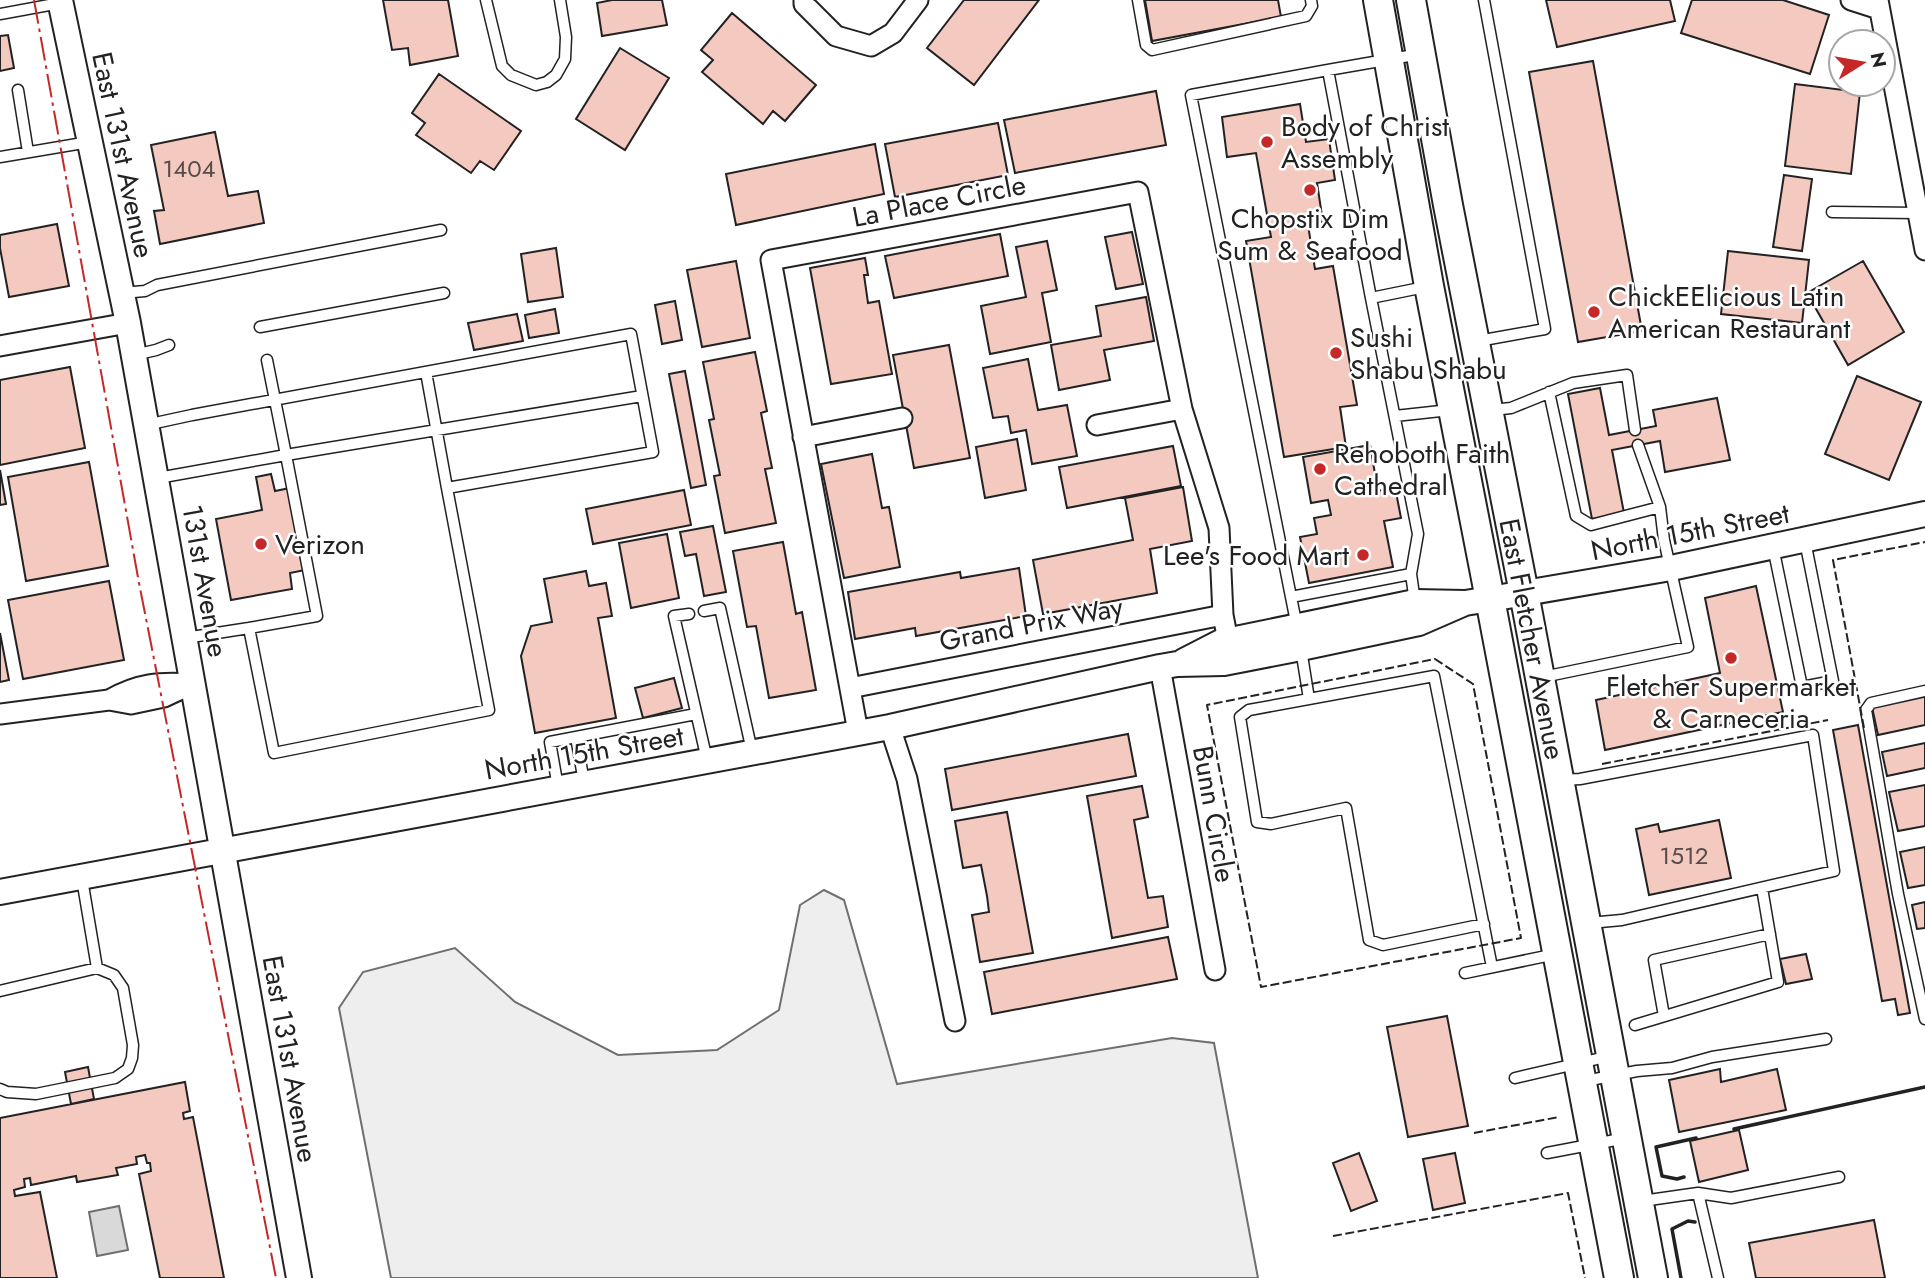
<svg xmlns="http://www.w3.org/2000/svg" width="1925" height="1278" viewBox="0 0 1925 1278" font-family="Jost,sans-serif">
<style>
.green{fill:#eee;stroke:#6f6f6f;stroke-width:2}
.water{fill:#d9d9d9;stroke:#6f6f6f;stroke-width:2}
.building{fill:#f3c9c0;stroke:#222;stroke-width:2}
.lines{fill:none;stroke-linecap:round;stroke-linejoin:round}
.service-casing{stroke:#222;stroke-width:13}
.minor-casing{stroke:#222;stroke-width:23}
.tertiary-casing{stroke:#222;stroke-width:28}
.secondary-casing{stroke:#222;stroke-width:32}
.service{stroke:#fff;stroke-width:10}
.minor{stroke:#fff;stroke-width:19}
.tertiary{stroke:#fff;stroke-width:24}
.secondary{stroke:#fff;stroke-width:28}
.fence{stroke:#222;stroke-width:2;stroke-dasharray:9 3.5;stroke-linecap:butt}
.wall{stroke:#222;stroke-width:3.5}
.power{stroke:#c62828;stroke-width:2;stroke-dasharray:24 5 3.5 5;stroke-linecap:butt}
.poi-dot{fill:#c62828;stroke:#fff;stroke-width:2.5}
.labels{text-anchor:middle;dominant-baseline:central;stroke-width:5;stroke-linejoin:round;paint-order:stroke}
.number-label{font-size:24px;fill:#564c4a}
.poi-label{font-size:28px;fill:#222;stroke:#fff;text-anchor:start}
.street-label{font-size:28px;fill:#222;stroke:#fff}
</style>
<rect width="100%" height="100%" fill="#fff"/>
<path class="green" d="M824,890l20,10 53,184 275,-46 42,5 44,235h-867l-52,-270 24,-36 92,-24 60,54 103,53 99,-5 62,-40 21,-105z"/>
<path class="water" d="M119,1206l9,44 -31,6 -8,-44z"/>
<path class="building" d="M383,0h65l10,56 -48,9 -2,-17 -16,2z
M612,0h50l5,25 -65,11 -5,-33z
M964,0h75l-65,85 -47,-37z
M1145,0h133l3,17 -129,24z
M1546,0h124l5,21 -118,26z
M1692,0h91l46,15 -19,59 -129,-41z
M732,13l84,72 -31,36 -12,-10 -10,13 -61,-52 11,-12 -12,-10z
M8,35l6,33 -14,3v-35z
M620,48l49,30 -44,72 -49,-31z
M1593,61l49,270 -64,11 -49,-270z
M439,74l82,57 -27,39 -14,-9 -9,12 -55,-38 9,-12 -13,-10z
M1795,84l65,8 -9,82 -66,-8z
M1156,91l10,54 -151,28 -11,-53z
M1300,104l6,38 23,-3 6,41 -18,3 6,39 -15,3 7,44 18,-3 24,139 -17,2 6,40 -62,10 -38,-216 25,-4 -15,-84 -29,4 -5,-40z
M998,123l10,52 -113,22 -10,-53z
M215,132l13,64 30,-5 6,32 -104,21 -6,-33 10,-1 -13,-65z
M875,144l9,50 -148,31 -10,-51z
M1784,175l28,4 -10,72 -29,-4z
M57,224l12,62 -60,11 -9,-49v-13z
M1132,232l11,52 -27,5 -11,-52z
M1000,234l8,42 -114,22 -9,-42z
M1047,241l10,49 -15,3 9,49 -61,12 -9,-48 45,-9 -10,-50z
M556,248l7,49 -35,5 -7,-48z
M1728,251l81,9 -7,63 -81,-9z
M865,258l3,17h-4l4,28 11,-2 13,73 -61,10 -21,-116z
M736,261l14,77 -48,9 -15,-77z
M1863,261l41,71 -56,33 -41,-72z
M1146,297l8,44 -50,9 6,30 -51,10 -8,-45 50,-9 -5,-30z
M675,301l7,39 -20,4 -7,-39z
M555,309l4,24 -30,5 -4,-23z
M517,314l6,27 -49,9 -6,-27z
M949,345l21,113 -56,10 -21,-113z
M755,352l12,59 -6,2 11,55 -7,1 11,54 -51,10 -11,-57 6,-1 -11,-55 5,-1 -11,-57z
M1028,359l10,51 29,-5 10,51 -45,8 -6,-34 -15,3 -3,-17 -15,2 -10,-50z
M70,367l15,81 -85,17v-85z
M685,371l21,114 -15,3 -22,-114z
M1857,376l64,26 -32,78 -64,-26z
M1600,388l9,47 47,-9 -3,-16 64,-12 13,62 -65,12 -5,-31 -48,9 12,63 -32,6 -24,-125z
M1017,439l9,51 -41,8 -9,-51z
M1370,445l8,46 17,-4 6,31 -17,3 9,46 -84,16 -9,-46 17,-3 -3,-16 17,-3 -3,-15 -17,3 -8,-46z
M1173,446l8,40 -114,22 -8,-41z
M872,454l10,54 7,-1 11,60 -56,11 -23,-114z
M89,462l19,104 -82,15 -18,-104z
M0,470l6,34 -6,1z
M271,474l4,17 15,-3 15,82 -15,3 2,16 -61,11 -15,-81 46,-9 -6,-33z
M1183,487l9,54 -42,8 7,44 -114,21 -10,-54 100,-20 -8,-42z
M684,490l7,35 -98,19 -7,-35z
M713,526l13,66 -22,4 -8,-42 -11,2 -5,-24z
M667,534l12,64 -48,10 -12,-65z
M783,542l13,72 6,-2 14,78 -47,8 -13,-72 -9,1 -14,-76z
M1019,568l7,48 -110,20 -1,-8 -60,11 -7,-47 112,-20 1,6z
M586,571l3,15 17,-3 6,33 -14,2 18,100 -81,15 -14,-77 10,-30 21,-4 -8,-43z
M109,581l15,79 -101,19 -15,-79z
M1756,586l27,126 -178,38 -9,-50 124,-27 -15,-75z
M0,633l9,47 -9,2z
M674,678l8,30 -39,10 -8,-30z
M1925,696v29l-47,10 -6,-28z
M1858,725l52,288 -12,2 -3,-16 -13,2 -49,-271z
M1128,734l8,42 -184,34 -7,-41z
M1925,743v25l-38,8 -5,-24z
M1925,785v41l-27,5 -9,-39z
M1142,786l6,31 -14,3 14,78 15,-2 5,31 -56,11 -25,-142z
M1007,812l26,141 -53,9 -8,-47 17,-3 -2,-16 -6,-31 -18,3 -8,-47z
M1719,820l12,58 -82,17 -13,-66 22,-5 2,8z
M1925,847v38l-17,3 -8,-36z
M1925,902v26l-8,1 -5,-24z
M1168,937l9,42 -185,35 -8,-42z
M1806,954l6,25 -26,5 -6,-25z
M1447,1016l21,110 -60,11 -21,-110z
M88,1067l6,32 -23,5 -6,-32z
M1720,1069l1,13 56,-13 9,41 -107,22 -10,-52z
M185,1082l5,29 -7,2 1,6 9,-2 31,161h-64l-21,-104 12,-3 -1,-8h-3l-2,-8 -9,2 1,7 -21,4 2,7 -41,7 -1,-6 -45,9 -1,-7 -6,1 1,8 -11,3 1,6 25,-4 17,86h-57v-160z
M1739,1130l9,40 -49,12 -9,-41z
M1359,1153l18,48 -26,10 -18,-48z
M1455,1153l10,50 -32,7 -10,-51z
M1874,1220l11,58h-129l-7,-35z"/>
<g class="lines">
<defs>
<path id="service" d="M486,0l16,66 9,9 25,10 11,-3 9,-7 9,-16 1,-22 -6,-37
M1138,0l8,45 6,5 154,-34 6,-10 -1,-6
M0,14l60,-11
M18,90l10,62
M0,157l89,-15
M1832,212l86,1
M122,293l23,-2 12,-6 284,-55
M1371,298l-43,-228 92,-16
M260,327l184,-34
M1478,341l67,-12 -61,-329
M134,355l22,-5 13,-5
M267,360l19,95 356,-59
M426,372l21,116
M1549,392l27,124 15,9 69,-18
M1492,410l19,-2 62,-25 54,-8 8,55
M1395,416l55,-6
M146,425l46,-10 439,-81 22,118 -206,36 42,222 -215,43 -25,-125 68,-12 -31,-161 -128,23
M1773,547l29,140 31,-6 -28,-140
M1291,597l120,-23
M1415,602l-4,-28 7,-40 -47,-236 54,-11
M704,611l16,-3 32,143
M689,614l-15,2 33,144
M1297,627l-106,-532 137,-25
M185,638l64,-10
M1301,649l8,50
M1543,677l145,-30 -24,-107 -4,-33 -22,-62
M1925,691l-54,12 -5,7 32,184 27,125
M576,737l8,45
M1561,780l19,-1 233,-44 21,136 -212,49 -33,3
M558,787l-8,-45 146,-28
M82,879l15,89
M1484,924l-101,21 -14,-5 -23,-132 -75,16 -14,-2 -17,-105 9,-7 185,-34 58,291
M1465,973l91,-19
M0,991l97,-23 17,7 9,13 10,57 -1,13 -4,11 -13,9 -79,16 -29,-2 -7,-3
M1664,1016l-10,-56 116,-26
M1635,1025l143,-43 -16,-94
M1515,1078l95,-22
M1585,1081l52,-10 35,-3 40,-11 114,-18
M1547,1153l79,-15
M1698,1193l33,5 108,-21
M1642,1201l56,-8 20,85"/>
<path id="minor" d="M804,0v4l32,32 35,10 22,-13 25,-33
M1851,0l28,9
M1878,0l47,250
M0,346l128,-23
M1097,425l85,-16
M803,437l99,-19
M1160,667l55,303
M850,688l373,-73
M0,714l109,-14 22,4 33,-7 28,-13c-33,-2 -53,-1 -83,16
M890,727l17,52 48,242
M858,732l-87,-472 367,-68 44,217 37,119 4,87 5,26"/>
<path id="tertiary" d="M60,0l68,323 171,955
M1184,661l37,-19 194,-40 50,1 25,-4 181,-31 254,-54
M0,892l890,-165 270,-60 17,-3 47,-1 77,-15 118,-25 46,-20"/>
<path id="secondary" d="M1378,0l51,286 61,313 129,679
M1411,0l37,205 76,388 129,685"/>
</defs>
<use href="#service" class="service-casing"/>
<use href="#minor" class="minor-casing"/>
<use href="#tertiary" class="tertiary-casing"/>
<use href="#secondary" class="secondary-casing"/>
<use href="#service" class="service"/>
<use href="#minor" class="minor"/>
<use href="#tertiary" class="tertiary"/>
<use href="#secondary" class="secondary"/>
<path class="fence" d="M1435,659l38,25 48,254 -260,49 -54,-282z
M1864,728l-31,-168 92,-18
M1602,764l226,-44
M1474,1133l85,-16
M1333,1236l235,-43 17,85"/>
<path class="wall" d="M1734,1129l191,-42
M1684,1177l-7,2 -15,-3 -6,-29 40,-9
M1681,1278l-9,-49 16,-8 7,1"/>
<path class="power" d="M34,0l105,583 137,695"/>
</g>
<g class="poi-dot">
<circle cx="1267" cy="142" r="7"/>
<circle cx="1310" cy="190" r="7"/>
<circle cx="1594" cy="312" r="7"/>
<circle cx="1336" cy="353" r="7"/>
<circle cx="1320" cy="469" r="7"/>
<circle cx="261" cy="544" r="7"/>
<circle cx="1363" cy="555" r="7"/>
<circle cx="1731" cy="658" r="7"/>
</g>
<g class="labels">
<g class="number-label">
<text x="189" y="168">1404</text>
<text x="1684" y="855">1512</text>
</g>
<g class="poi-label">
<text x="1281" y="126">Body of Christ<tspan x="1281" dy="32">Assembly</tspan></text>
<text x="1310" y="218" text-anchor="middle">Chopstix Dim<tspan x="1310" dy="32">Sum &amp; Seafood</tspan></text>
<text x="1608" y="296">ChickEElicious Latin<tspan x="1608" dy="32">American Restaurant</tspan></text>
<text x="1350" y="337">Sushi<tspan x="1350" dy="32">Shabu Shabu</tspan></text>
<text x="1334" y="453">Rehoboth Faith<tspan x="1334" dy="32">Cathedral</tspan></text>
<text x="275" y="544">Verizon</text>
<text x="1349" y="555" text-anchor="end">Lee's Food Mart</text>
<text x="1731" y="686" text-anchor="middle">Fletcher Supermarket<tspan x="1731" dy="32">&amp; Carneceria</tspan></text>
</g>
<g class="street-label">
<text transform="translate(123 155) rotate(78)">East 131st Avenue</text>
<text transform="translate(939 201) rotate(-11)">La Place Circle</text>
<text transform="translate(1690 532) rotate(-11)">North 15th Street</text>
<text transform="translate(205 581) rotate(80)">131st Avenue</text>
<text transform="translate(1031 624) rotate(-11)">Grand Prix Way</text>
<text transform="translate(1532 639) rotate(79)">East Fletcher Avenue</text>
<text transform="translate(584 753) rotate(-10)">North 15th Street</text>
<text transform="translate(1214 814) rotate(80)">Bunn Circle</text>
<text transform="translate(290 1059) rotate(80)">East 131st Avenue</text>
</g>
</g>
<g transform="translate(1862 63) rotate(79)"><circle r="33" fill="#ffffff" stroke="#a7a7a7" stroke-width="2"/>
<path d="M0-5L12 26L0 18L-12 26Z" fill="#c62828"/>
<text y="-10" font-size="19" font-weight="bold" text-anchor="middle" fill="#222222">N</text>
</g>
</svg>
